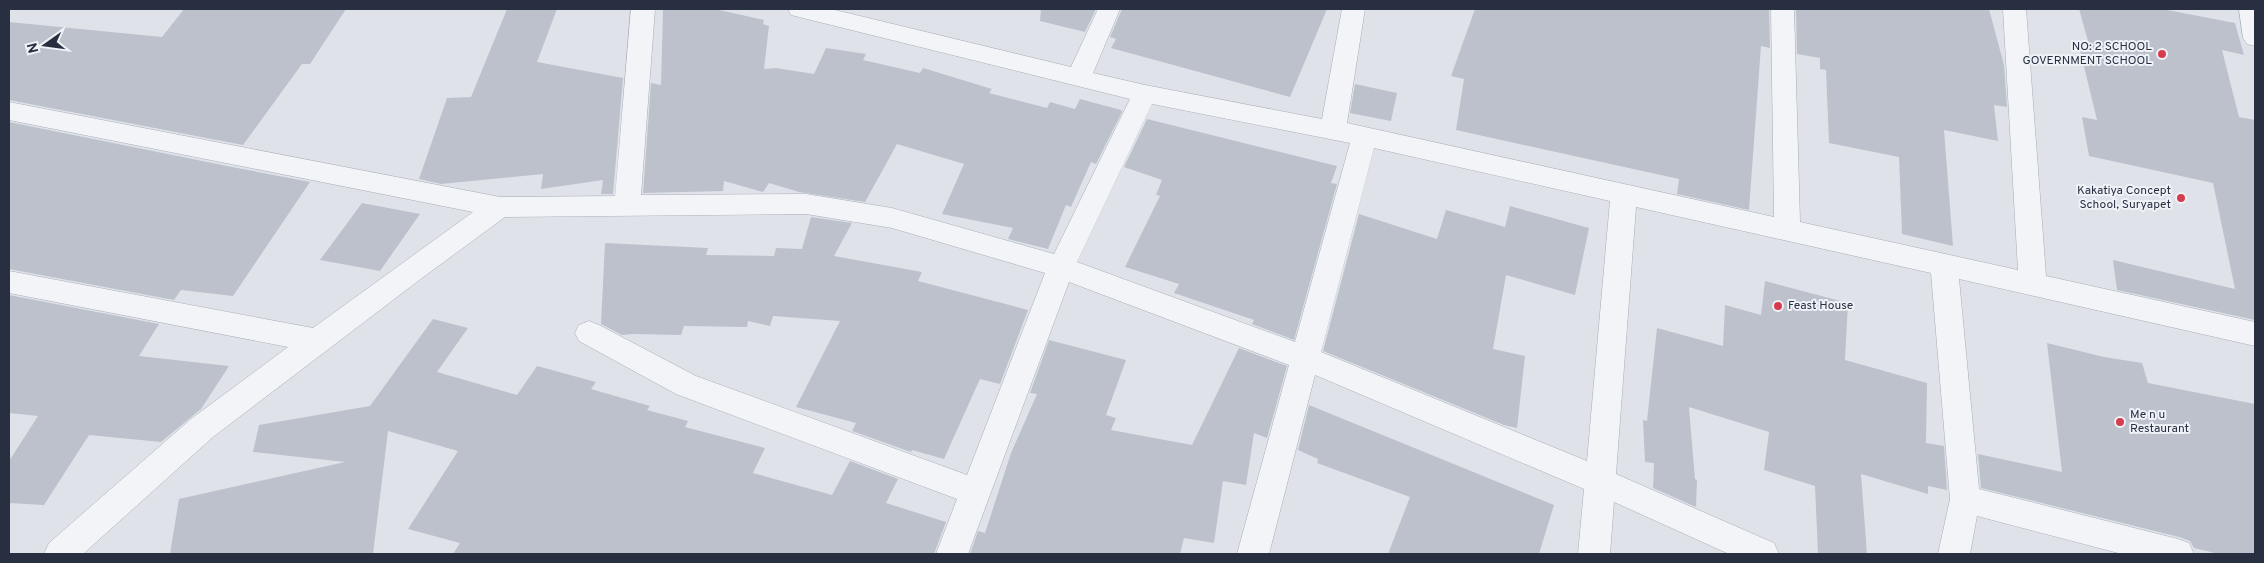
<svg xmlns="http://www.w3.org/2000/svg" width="2264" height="563" viewBox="0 0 2264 563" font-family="Overpass,sans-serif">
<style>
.building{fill:#bcc1cc}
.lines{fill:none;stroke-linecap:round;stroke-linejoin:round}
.minor-casing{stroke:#a8adb7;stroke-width:1}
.minor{fill:#f2f4f7;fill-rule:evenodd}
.poi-dot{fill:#d53d4e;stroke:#eff2f7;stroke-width:2}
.labels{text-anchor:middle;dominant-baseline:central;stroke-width:4;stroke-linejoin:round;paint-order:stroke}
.poi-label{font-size:12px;fill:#272f41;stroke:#eff2f7;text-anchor:end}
</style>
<rect width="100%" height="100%" fill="#dfe3e9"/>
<path class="building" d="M184,9h162l-36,55h-8l-59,81 -234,-45v-78l153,15z
M507,9h50l-20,53 86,16 -10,116h-12l2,-14 -62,9 2,-15 -102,10 -22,-5 28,-81 24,-1z
M663,9h52l49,11 -1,4 6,2 -5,43 12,-1 38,6 12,-26 40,6 -3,6 57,13 3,-5 69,21 -3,4 58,15 3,-6 25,7 5,-10 41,11 1,2 -26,52 -5,-2 -20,45 -5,-2 -18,44 -40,-10 5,-11 -71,-14 22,-50 -67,-20 -32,58 -66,-10 -30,-9 -6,9 -39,-11 -1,10 -80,2 8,-110 10,2z
M1041,9h55l-11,23 -45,-11z
M1122,9h205l-37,88 -179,-49 5,-9 -6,-2z
M1475,9h294l1,39 -9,-2 -12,164 -72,-16 2,-15 -223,-49 8,-51 -13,-3z
M1796,9h193l15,56 3,42 -13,-2 4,36 -54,-11 9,116 -51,-12 -3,-77 -70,-14 -3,-73 -6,-1v-11l-23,-4z
M2079,9h83l73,14 9,32 -22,-5 17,67 16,3v200l-138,-30 -4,-30 122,29 -22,-106 -124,-27 -7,-39 15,3 -17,-70 11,2z
M1355,84l42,9 -6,28 -41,-8z
M1147,119l190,47 -6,17 6,1 -43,156 -42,-16 2,-4 -80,-27 5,-9 -54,-17 35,-71 -4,-1 6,-15 -38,-13z
M9,122l223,45 78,15 -77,114 -52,-6 -7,10 -165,-31z
M362,203l58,11 -40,57 -60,-11z
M1510,206l79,22 -14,67 -69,-20 -13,74 32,7 -8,72 -13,-3 -181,-74 36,-137 78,25 9,-29 59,17z
M811,217l41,6 -18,33 88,16 -4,9 110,29 -28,74 -20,-5 -36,80 -32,-9 -1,2 -59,-21 4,-8 -60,-16 44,-86 -67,-5 -3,10 -22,-5 -1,6 -63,-1 -3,9 -48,-1 -11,1 -21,-11 4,-81 103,5 -2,7 68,1 2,-8 26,1z
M1765,281l83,22 -3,57 82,23 -1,60 18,3 3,44 -19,-4v8l-67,-20 6,80h-49l-3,-68 -51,-16 5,-38 -80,-25 6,72 2,1 -1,27 -43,-19 1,-25 -9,-1 -2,-42 4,1 10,-93 66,18 2,-41 36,10z
M9,295l150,29 -20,32 90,10 -28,43 -40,33 -72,-7 -45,70 -35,-2v-42l29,-45 -29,-3z
M433,319l35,9 -31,44 80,23 20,-29 59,16 -5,7 59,17 -3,4 41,11 -3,6 80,21 -12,25 79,22 18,-34 48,18 -12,24 60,19 -12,32h-481l7,-11 -52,-14 50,-78 -70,-20 -15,123h-203l9,-55 166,-37 -92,-10 6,-27 111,-19z
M1049,340l77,20 -20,55 10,3 -5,12 81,15 47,-97 48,18 -20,72 -13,-5 -8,52 -23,-4 -9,62 -30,-5 -4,16h-210l8,-23 7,2 26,-80 26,-59 -7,-1z
M2047,343l57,14 38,6 6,20 107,21v150h-36l-25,-6 -4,-7 -11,-4 -198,-49 -3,-34 84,18z
M1309,405l245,100 -15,49h-151l22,-57 -93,-34 1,-4 -20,-9z"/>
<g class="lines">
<defs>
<path id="minor" d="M631,9h24l-14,186 165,-1 86,14 162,46 76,-155 -331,-82 -8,-2 -3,-6h43l240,58 27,-58h22l-27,64 52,12 177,34 20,-110h23l-18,114 427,94 -3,-208h23l6,213 218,48 -15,-261h23l20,267 209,46v24l-296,-67 20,210 199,50 11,4 5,11h-72l-145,-38 -7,38h-32l12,-55 -19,-226 -295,-66 -20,267 158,69 5,11h-50l-115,-52 -4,52h-32l6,-65 -269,-114 -46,179h-32l52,-189 -220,-83 -101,272h-32l21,-55 -281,-105 -97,-53 -4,-8 4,-8 10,-4 10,4 97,51 271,99 78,-202 -153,-45 -86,-14 -301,3 -83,61 -209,159 -130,117h-39l5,-11 142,-124 97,-72 -279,-54v-22l304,57 160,-116 -464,-92v-18l491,95 115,-1zM1152,104l198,39 -55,199 -218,-80zM1374,148l236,53 -23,260 -266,-109z
M2239,9h16v37l-8,-2 -4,-6z"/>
</defs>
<use href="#minor" class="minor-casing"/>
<use href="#minor" class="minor"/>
</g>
<g class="poi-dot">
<circle cx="2162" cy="54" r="5"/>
<circle cx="2181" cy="198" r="5"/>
<circle cx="1778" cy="306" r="5"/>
<circle cx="2120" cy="422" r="5"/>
</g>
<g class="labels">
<g class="poi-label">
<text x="2152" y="47">NO: 2 SCHOOL<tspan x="2152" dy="14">GOVERNMENT SCHOOL</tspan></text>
<text x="2171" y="191">Kakatiya Concept<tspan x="2171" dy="14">School, Suryapet</tspan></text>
<text x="1788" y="306" text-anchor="start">Feast House</text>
<text x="2130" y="415" text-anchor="start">Me n u<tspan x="2130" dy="14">Restaurant</tspan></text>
</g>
</g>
<rect width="2264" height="563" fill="none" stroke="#272f41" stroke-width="20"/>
<g transform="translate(45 45) rotate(256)" stroke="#eff2f7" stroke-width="4" paint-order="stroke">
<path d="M0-4L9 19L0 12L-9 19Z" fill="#272f41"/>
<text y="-8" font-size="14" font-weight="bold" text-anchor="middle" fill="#272f41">N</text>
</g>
</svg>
